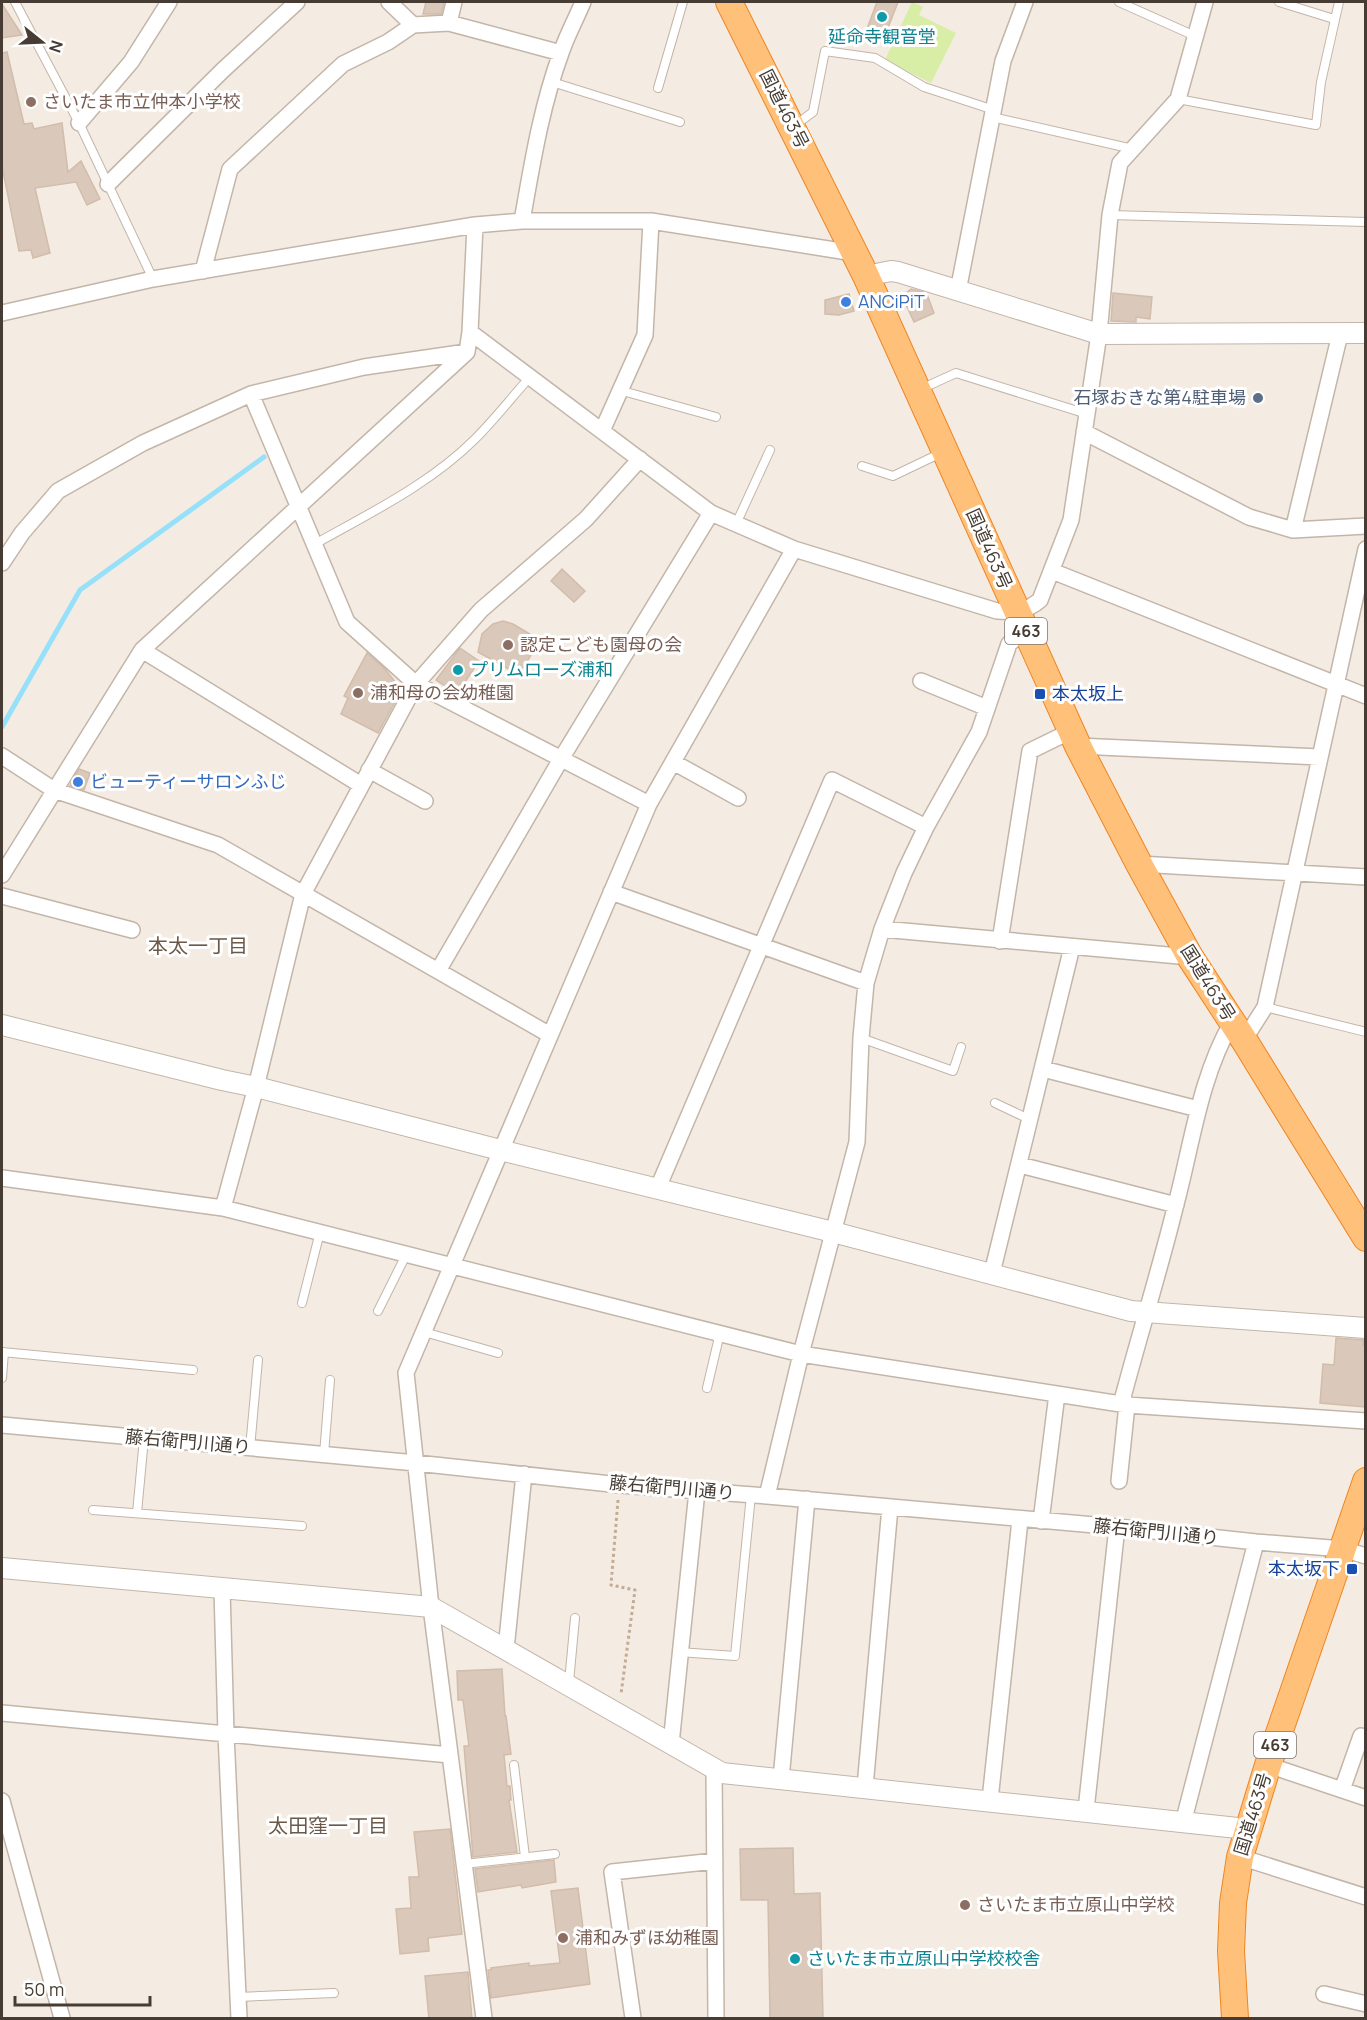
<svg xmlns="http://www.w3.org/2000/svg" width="1367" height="2020" viewBox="0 0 1367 2020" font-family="Manrope,'Noto Sans JP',sans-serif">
<rect width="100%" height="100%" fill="#f4ece3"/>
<!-- green -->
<path fill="#d8eda6" d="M912,2L923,7L919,15L956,33L931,83L885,60Z"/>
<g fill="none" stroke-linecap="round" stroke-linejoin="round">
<!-- stream -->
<path stroke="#97e0f9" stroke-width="5" d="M2,727L80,590L264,457"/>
</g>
<!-- building -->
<path fill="#dac8ba" stroke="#d2bcaa" stroke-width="1.5" d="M426,2H444L441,14H423Z
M877,2H898L886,33L868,26Z
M2,4L22,35L2,38Z
M7,52L24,124L32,123L34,129L62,123L68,172L81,161L100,199L87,205L76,182L35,188L50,253L33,258L31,250L19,251L2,166V53Z
M911,289L923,292L926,298L928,297L934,313L914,322L902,296Z
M1113,293L1152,297L1150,319L1136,317V322L1111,321Z
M849,294L854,311L839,315L825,314V300Z
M562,569L585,591L574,602L551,581Z
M503,621L513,624L540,640L519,675L478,652L482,634L493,624Z
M460,648L479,661L457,694L436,680Z
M367,653L385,669L400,688L396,700L378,733L341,714L348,698L344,696Z
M79,769L90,773L84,790L70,785Z
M1336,1338L1364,1340L1363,1345H1365V1407L1320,1403L1323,1364L1334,1365Z
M502,1669L505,1716H506L511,1754L504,1755L507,1786H510L511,1800H509L517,1852L473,1857L464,1746H469L463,1700H458L457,1671Z
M450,1829L462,1934L428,1938L429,1951L400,1954L396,1909L411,1908L409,1877H419L414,1832Z
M793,1848L794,1894L820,1893L823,2019H770L768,1900H741L740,1849Z
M554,1860L556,1882L522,1888L521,1885L478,1892L475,1869Z
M578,1888L590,1984L491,1998L488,1970H491V1968L529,1963V1966L560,1963L551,1891Z
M468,1972L472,2019H429L425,1976Z"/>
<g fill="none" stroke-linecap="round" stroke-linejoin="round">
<defs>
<path id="service" d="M15,2L79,123L153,279
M1119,2L1195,36
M1279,2L1334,19
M552,82L680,122
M658,88L683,2
M1178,99L1316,125L1321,82L1339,2
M992,117L1133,149
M794,126L813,112L825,51L875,58L924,87L994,110
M1110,215L1366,222
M921,389L956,373L1087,414
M619,390L716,417
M862,466L893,476L941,453
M736,524L770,450
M315,544C370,513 430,484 475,439C495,419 512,397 530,377
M1265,1007L1366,1032
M861,1038L953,1071L961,1047
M995,1103L1031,1120
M302,1303L320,1232
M378,1311L407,1253
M424,1332L498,1353
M2,1352L193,1370
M2,1378L4,1352
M707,1388L720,1333
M250,1448L258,1360
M324,1454L330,1380
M93,1510L302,1526
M137,1513L144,1438
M679,1652L735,1656L751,1495
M569,1682L575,1618
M514,1765L525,1857
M464,1864L555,1854
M238,1997L334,1993"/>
<path id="minor" d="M389,2L413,25
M449,23L454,2
M79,123L131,62L169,2
M108,184L223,70L297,2
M522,221C532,165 541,107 561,53C567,35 576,19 583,2
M203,271L230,169L343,64L388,42L413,25L449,23L561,53
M958,291L1003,61L1025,2
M2,313L153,279L475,225L522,221H651L854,253
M470,332L711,513L794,549L997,611C1014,612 1026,612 1040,600L1071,520L1099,334L1110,215L1120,163L1178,99L1205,2
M251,394L347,622L416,684L649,804
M602,431L645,335L651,221
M1084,432L1249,517L1293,530L1366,526
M1293,530L1340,334
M2,563L22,533L58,491L143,443L251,394L364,367L467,352
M1052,571L1366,696
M142,650L361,785
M921,681L987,708
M1078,746L1320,757
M2,756L54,790L218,845L550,1035
M673,762L738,798
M369,770L425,801
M1139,864L1366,877
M2,875L142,650L467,352L470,332L475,225
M611,892L866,983
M2,896L132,930
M882,929L1190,957
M1000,941L1030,751L1071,731
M438,971L561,759L711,513
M1244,1040L1265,1007L1366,549
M1043,1069L1198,1109
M1020,1165L1176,1205
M2,1178L223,1208L801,1354L1127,1405L1366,1421
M657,1190L832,780L926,827
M223,1208L256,1087L303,894L416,684L481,610L586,519L640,459
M992,1273L1072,947
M2,1425L416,1463L620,1485L767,1496L1117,1527L1256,1542L1343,1549L1366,1556
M1119,1481L1127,1405L1123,1397C1140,1333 1160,1269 1176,1204C1192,1144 1200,1077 1232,1022
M767,1496L801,1354L857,1142L861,1038L866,983L882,929L904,873L926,827L979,732L1009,644L1025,630
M1041,1521L1057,1394
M222,1589L226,1734L239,2018
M506,1649L524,1474
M2,1713L450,1755
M671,1744L697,1491
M1268,1765L1366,1798
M714,1768L716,2018
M781,1779L807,1499
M865,1787L890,1507
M1342,1790L1361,1736L1366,1737
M990,1800L1020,1520
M2,1801L62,2018
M1086,1810L1117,1527
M1183,1823L1256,1542
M1240,1857L1366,1897
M1324,1994L1366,2004
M484,2018L431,1607L406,1373L649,804L794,549
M633,2018L612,1872L715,1861"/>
<path id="tertiary" d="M866,276L891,271L898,272L1099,334L1366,333
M2,1025L222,1080L256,1087L500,1150L833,1232L1131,1311L1366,1328
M2,1568L431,1607L722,1773L1247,1829"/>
<path id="trunk" d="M729,2L866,276L1078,746L1139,864L1190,957L1244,1040L1366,1238
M1235,2018L1231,1951L1233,1903L1240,1857L1268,1765L1366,1481"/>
</defs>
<!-- service casing -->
<use href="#service" stroke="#c3b5a8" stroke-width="10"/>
<!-- minor casing -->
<use href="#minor" stroke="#c3b5a8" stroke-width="18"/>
<!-- tertiary casing -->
<use href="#tertiary" stroke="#c3b5a8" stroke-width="22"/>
<!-- trunk casing -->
<use href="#trunk" stroke="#f08421" stroke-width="28"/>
<!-- path -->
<path stroke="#c4ac94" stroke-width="3" stroke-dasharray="3 3" stroke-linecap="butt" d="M618,1500L611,1585L635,1590L621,1694"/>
<!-- service -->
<use href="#service" stroke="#fff" stroke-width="8"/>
<!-- minor -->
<use href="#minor" stroke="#fff" stroke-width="15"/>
<!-- tertiary -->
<use href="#tertiary" stroke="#fff" stroke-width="20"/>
<!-- trunk -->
<use href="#trunk" stroke="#ffc17a" stroke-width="26"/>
</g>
<!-- markers -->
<g fill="#0f9aa8" stroke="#fff" stroke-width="2">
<circle cx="882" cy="17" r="6"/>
<circle cx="458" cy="670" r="6"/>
<circle cx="795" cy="1959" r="6"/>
</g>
<g fill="#8d6e63" stroke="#fff" stroke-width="2">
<circle cx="31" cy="102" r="6"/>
<circle cx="508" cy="645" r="6"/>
<circle cx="358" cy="693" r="6"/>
<circle cx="965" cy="1905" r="6"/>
<circle cx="563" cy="1938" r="6"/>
</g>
<g fill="#3f7fe0" stroke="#fff" stroke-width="2">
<circle cx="846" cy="302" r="6"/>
<circle cx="78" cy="782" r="6"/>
</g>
<circle fill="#5c6f8a" stroke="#fff" stroke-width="2" cx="1258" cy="398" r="6"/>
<g fill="#1a4fb4" stroke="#fff" stroke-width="2">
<rect x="1034" y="688" width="12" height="12" rx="3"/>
<rect x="1346" y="1563" width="12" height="12" rx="3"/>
</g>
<g text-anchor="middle" stroke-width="6" stroke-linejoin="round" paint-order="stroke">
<!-- shield labels -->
<g fill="#fff" stroke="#7e7670" stroke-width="1.5">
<rect x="1005" y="618" width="42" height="26" rx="4.5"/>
<rect x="1254" y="1732" width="42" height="26" rx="4.5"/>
</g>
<g font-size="16" font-weight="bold" fill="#463c33">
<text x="1026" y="637">463</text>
<text x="1275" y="1751">463</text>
</g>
<!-- culture labels -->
<g font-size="18" fill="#0d838f" stroke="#fff" text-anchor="start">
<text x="882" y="43" text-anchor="middle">延命寺観音堂</text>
<text x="470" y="676">プリムローズ浦和</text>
<text x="807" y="1965">さいたま市立原山中学校校舎</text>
</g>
<!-- education labels -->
<g font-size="18" fill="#785e54" stroke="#fff" text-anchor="start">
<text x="43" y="108">さいたま市立仲本小学校</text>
<text x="520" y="651">認定こども園母の会</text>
<text x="370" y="699">浦和母の会幼稚園</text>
<text x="977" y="1911">さいたま市立原山中学校</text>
<text x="575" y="1944">浦和みずほ幼稚園</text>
</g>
<!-- street labels -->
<g font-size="18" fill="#463c33" stroke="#fff">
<text transform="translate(784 109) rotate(63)" y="6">国道463号</text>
<text transform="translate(989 549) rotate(66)" y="6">国道463号</text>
<text transform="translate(1208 983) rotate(58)" y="6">国道463号</text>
<text transform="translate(188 1442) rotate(5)" y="6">藤右衛門川通り</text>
<text transform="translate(672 1488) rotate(5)" y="6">藤右衛門川通り</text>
<text transform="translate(1156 1532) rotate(6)" y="6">藤右衛門川通り</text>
<text transform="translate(1253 1814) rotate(-73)" y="6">国道463号</text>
</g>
<!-- shop labels -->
<g font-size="18" fill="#366cbe" stroke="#fff" text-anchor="start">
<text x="858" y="308">ANCiPiT</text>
<text x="90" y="788">ビューティーサロンふじ</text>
</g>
<!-- service labels -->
<g font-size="18" fill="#4e5e75" stroke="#fff" text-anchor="end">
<text x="1246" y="404">石塚おきな第4駐車場</text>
</g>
<!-- transit labels -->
<g font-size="18" fill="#164399" stroke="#fff" text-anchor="start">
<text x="1052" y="700">本太坂上</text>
<text x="1340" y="1575" text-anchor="end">本太坂下</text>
</g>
<!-- neighbourhood labels -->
<g font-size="20" fill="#6a5848" stroke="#fff">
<text x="198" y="953">本太一丁目</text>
<text x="328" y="1833">太田窪一丁目</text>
</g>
</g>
<!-- border -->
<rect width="1367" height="2020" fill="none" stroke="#463c33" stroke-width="6"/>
<!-- north arrow -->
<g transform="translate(42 42) rotate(108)" stroke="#ffffff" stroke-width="4.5" paint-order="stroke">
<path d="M0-4.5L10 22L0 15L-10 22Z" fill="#463c33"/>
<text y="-9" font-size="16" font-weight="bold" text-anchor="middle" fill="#463c33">N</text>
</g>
<!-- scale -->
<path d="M15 1996v9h135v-9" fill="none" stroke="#463c33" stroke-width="3"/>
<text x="24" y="1996" font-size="18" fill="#463c33" stroke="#ffffff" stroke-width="4.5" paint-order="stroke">50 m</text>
</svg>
